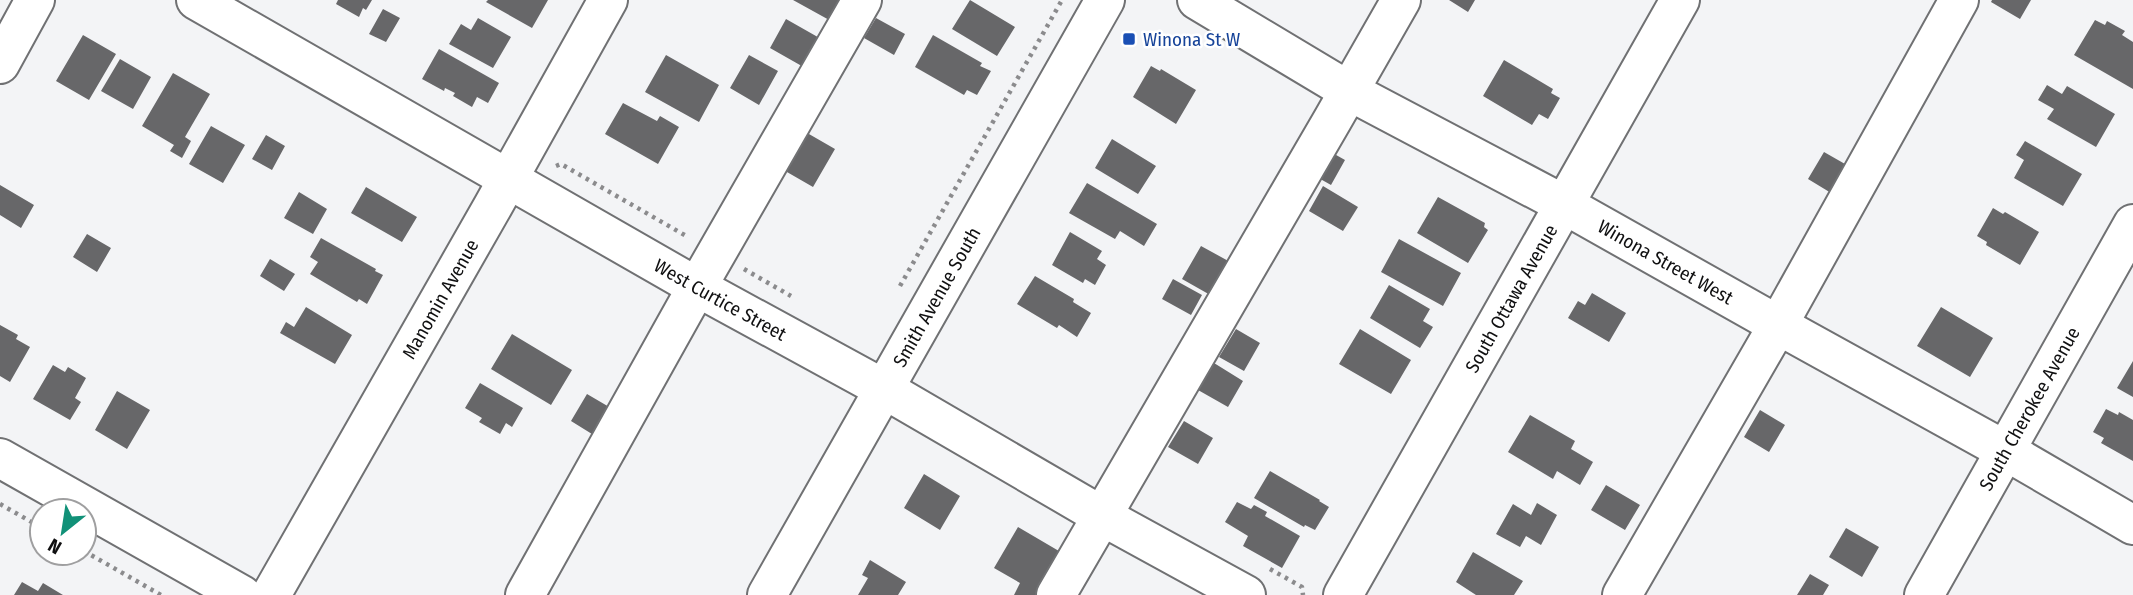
<svg xmlns="http://www.w3.org/2000/svg" width="2133" height="595" viewBox="0 0 2133 595" font-family="'Fira Sans Condensed',sans-serif">
<rect width="100%" height="100%" fill="#f3f4f6"/>
<!-- building -->
<path fill="#676769" d="M338,0H372L366,10L363,8L359,17L336,4Z
M488,0H548L532,28L486,2Z
M793,0H843L831,21Z
M970,0L1015,27L997,56L952,29Z
M1449,0H1475L1468,12Z
M1992,0H2031L2020,19L1991,2Z
M383,9L400,18L386,42L369,34Z
M478,18L511,37L493,68L449,44L461,24L471,30Z
M876,18L905,34L894,55L864,38Z
M786,19L823,40L807,69L770,48Z
M2095,20L2105,25L2107,21L2125,31L2122,35L2133,42V89L2074,55Z
M83,35L116,54L89,100L56,81Z
M933,35L982,63L980,66L991,71L977,95L967,90L964,95L915,67Z
M439,49L499,83L488,103L477,97L472,107L453,96L455,93L445,88L444,91L422,79Z
M666,55L719,85L699,122L645,92Z
M749,55L778,71L759,105L730,88Z
M120,59L151,77L133,109L101,91Z
M1504,60L1553,89L1551,93L1560,98L1548,119L1539,114L1532,125L1483,96Z
M1151,66L1160,71L1161,69L1196,90L1176,124L1133,97Z
M173,73L210,94L185,137L191,141L182,158L170,151L174,145L142,126Z
M2047,85L2062,94L2067,86L2115,114L2096,147L2047,119L2054,109L2038,100Z
M623,103L657,121L660,116L679,127L658,164L605,134Z
M211,126L245,145L223,183L189,164Z
M802,130L835,149L813,187L780,168Z
M266,135L285,146L272,170L252,159Z
M1112,139L1156,166L1138,194L1095,168Z
M2025,141L2082,174L2063,206L2014,178L2024,160L2016,155Z
M1329,151L1345,160L1331,185L1315,176Z
M1824,152L1852,168L1836,196L1808,179Z
M1087,183L1157,224L1144,246L1120,231L1115,239L1069,213Z
M0,185L34,205L21,228L0,215Z
M1323,186L1358,207L1343,231L1309,211Z
M366,187L417,217L402,242L351,213Z
M299,192L327,209L313,234L284,218Z
M1438,197L1485,223L1484,227L1488,230L1468,263L1417,233Z
M1993,208L2003,214L2005,212L2039,232L2020,265L1986,245L1987,242L1977,236Z
M1070,232L1102,251L1097,259L1106,265L1095,285L1085,279L1083,283L1052,265Z
M87,234L111,248L97,272L73,257Z
M321,238L376,269L375,271L383,275L367,304L359,299L357,302L310,274L318,262L310,257Z
M1399,239L1461,273L1443,306L1381,272Z
M1201,246L1232,263L1212,296L1182,279Z
M270,259L295,274L284,291L260,276Z
M1035,276L1074,299L1073,302L1091,313L1077,337L1059,325L1057,328L1017,304Z
M1173,279L1202,295L1191,315L1162,299Z
M1389,285L1430,309L1423,321L1433,327L1420,348L1370,318Z
M1592,293L1626,313L1609,342L1568,318L1578,301L1585,305Z
M306,307L352,335L335,364L280,333L286,322L294,327Z
M1941,307L1993,338L1970,377L1917,346Z
M0,325L18,335L16,339L30,347L10,382L0,376Z
M1236,329L1260,343L1244,371L1219,357Z
M1360,329L1411,360L1391,394L1339,364Z
M512,334L572,370L551,405L491,369Z
M2133,361V397L2117,388Z
M1214,363L1243,381L1228,407L1198,390Z
M53,365L65,372L68,367L86,378L75,398L81,402L70,420L33,399Z
M480,383L523,408L512,427L506,423L500,434L479,422L482,418L465,408Z
M117,391L150,410L127,449L95,430Z
M587,394L616,411L600,439L571,421Z
M2106,409L2118,415L2119,412L2133,420V461L2101,443L2104,438L2093,432Z
M1760,410L1785,425L1769,452L1744,437Z
M1530,415L1575,441L1571,449L1593,462L1580,485L1557,471L1553,479L1508,452Z
M1184,421L1213,438L1198,464L1168,447Z
M1270,471L1320,500L1319,501L1329,507L1315,530L1305,525L1304,527L1254,498Z
M924,474L960,496L940,530L904,508Z
M1606,485L1640,505L1625,530L1591,510Z
M1237,502L1251,509L1254,505L1267,512L1265,516L1300,536L1282,568L1243,546L1248,536L1225,522Z
M1537,503L1557,515L1541,545L1526,536L1520,547L1496,534L1513,504L1531,515Z
M1018,527L1064,554L1040,595H1014L1020,583L994,568Z
M1846,528L1879,547L1862,577L1829,557Z
M1473,552L1523,581L1514,595H1476L1456,582Z
M870,560L906,582L898,595H858L868,578L862,575Z
M1810,574L1829,585L1823,595H1797Z
M22,582L38,591L43,583L63,595H14Z"/>
<g fill="none" stroke-linecap="round" stroke-linejoin="round">
<defs>
<g id="minor">
<path id="s1" d="M196,0L697,287L884,389L1102,516L1246,595"/>
<path id="s2" d="M1197,0L1349,91L1565,205L1778,325L2006,451L2133,525"/>
<path d="M0,64L35,0"/>
<path d="M0,458L242,595"/>
<path id="s3" d="M271,595L493,206L608,0"/>
<path d="M525,595L697,287L862,0"/>
<path d="M1056,595L1333,119L1401,0"/>
<path id="s4" d="M1343,595L1680,0"/>
<path d="M1622,595L1778,325L1959,0"/>
<path id="s5" d="M1924,595L2133,224"/>
</g>
<g id="major">
<path id="s6" d="M767,595L1105,0"/>
</g>
</defs>
<!-- minor casing -->
<use href="#minor" stroke="#707173" stroke-width="42"/>
<!-- major casing -->
<use href="#major" stroke="#707173" stroke-width="42"/>
<!-- path -->
<path stroke="#8b8b8d" stroke-width="4.5" stroke-dasharray="3.5 5" stroke-linecap="butt" d="M556,166L561,164L688,237
M744,269L791,296
M900,286L1062,0
M0,504L42,528
M84,551L161,595
M1270,569L1302,587L1303,595"/>
<!-- minor -->
<use href="#minor" stroke="#fff" stroke-width="38"/>
<!-- major -->
<use href="#major" stroke="#fff" stroke-width="38"/>
</g>
<!-- markers -->
<rect fill="#1a4fb4" stroke="#fff" stroke-width="2.5" x="1122" y="32" width="14" height="14" rx="3.5"/>
<g text-anchor="middle" stroke-width="5" stroke-linejoin="round" paint-order="stroke">
<!-- transit labels -->
<g font-size="19" fill="#164399" stroke="#fff" text-anchor="start">
<text x="1143" y="46">Winona St W</text>
</g>
<!-- street labels -->
<g font-size="19" fill="#101011" stroke="#fff">
<text dy="7" stroke="none"><textPath href="#s2" startOffset="537">Winona Street West</textPath></text>
<text dy="7" stroke="none"><textPath href="#s6" startOffset="343">Smith Avenue South</textPath></text>
<text dy="7" stroke="none"><textPath href="#s3" startOffset="341">Manomin Avenue</textPath></text>
<text dy="7" stroke="none"><textPath href="#s4" startOffset="341">South Ottawa Avenue</textPath></text>
<text dy="7" stroke="none"><textPath href="#s1" startOffset="604">West Curtice Street</textPath></text>
<text dy="7" stroke="none"><textPath href="#s5" startOffset="214">South Cherokee Avenue</textPath></text>
</g>
</g>
<!-- north arrow -->
<g transform="translate(63 532) rotate(210)"><circle r="33" fill="#ffffff" stroke="#9f9fa0" stroke-width="2"/>
<path d="M0-5L12 26L0 18L-12 26Z" fill="#119178"/>
<text y="-10" font-size="19" font-weight="bold" text-anchor="middle" fill="#101011">N</text>
</g>
</svg>
